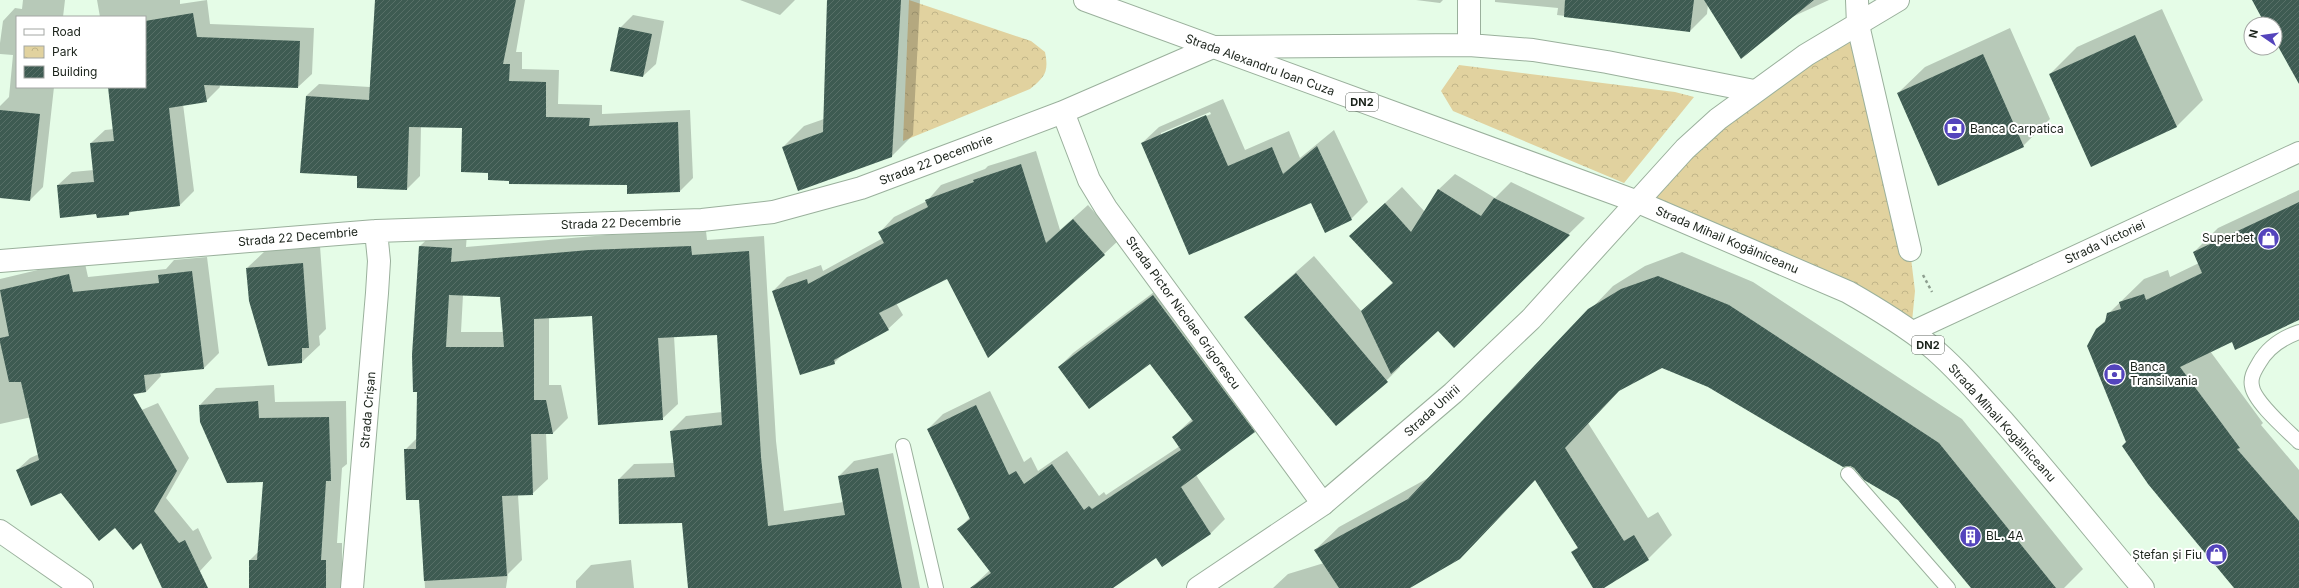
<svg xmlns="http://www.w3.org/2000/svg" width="2299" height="588" viewBox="0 0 2299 588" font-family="Inter,sans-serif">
<defs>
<pattern id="park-crowns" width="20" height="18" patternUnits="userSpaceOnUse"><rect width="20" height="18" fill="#e1d29f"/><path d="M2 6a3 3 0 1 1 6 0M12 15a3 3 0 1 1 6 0" fill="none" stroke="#c0b488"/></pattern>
<pattern id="building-hatch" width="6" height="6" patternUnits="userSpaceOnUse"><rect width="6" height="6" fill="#3e5b52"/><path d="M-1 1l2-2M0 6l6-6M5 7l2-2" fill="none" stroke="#576f67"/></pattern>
</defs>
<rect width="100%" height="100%" fill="#e5fce7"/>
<!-- park -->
<path fill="url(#park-crowns)" d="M909,0L1031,41L1045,52C1049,72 1045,77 1030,89L903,141Z
M1858,25L1910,250L1915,291L1911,332L1638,202L1718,119Z
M1459,65L1675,92L1694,97L1624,183L1453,111L1441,91Z"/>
<!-- shadow -->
<path fill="#0003" fill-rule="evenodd" d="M23,0H65L63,17H17V87H54L43,187L30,200L0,197V106L9,97L13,55L0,54V43L3,21L15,8L22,9Z
M97,0H180V4L207,0L210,24L314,28L312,74L298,87L219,84L220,87L206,101L183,104L194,191L180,205L132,211L129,214L58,185L72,172L94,170L91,143L105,130L114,129L109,87H145V17H100Z
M376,0H525L516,52H522V69L559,70L558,104L602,105V114L690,110L693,178L680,191L628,193V184L489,172L463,128L421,126L420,176L407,189L358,175L306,96L319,84L370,87Z
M740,0H795L780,15Z
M828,0H920L913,135L892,156L783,147L804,126L824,119Z
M1416,0H1443L1440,3Z
M1495,0H1829L1790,18L1708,4L1707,14L1690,31L1557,15L1558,8L1495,2Z
M2162,9L2203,100L2176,127L2050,74L2077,47Z
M633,15L664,21L656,64L643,76L620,28Z
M2010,28L2050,119L2023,146L1898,93L1925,67Z
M1223,99L1245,150L1289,131L1300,158L1334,130L1368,202L1351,219L1311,202L1142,143L1159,127ZM1210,112L1211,114L1161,136V133Z
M1036,151L1060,230L1088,205L1119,240L1104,254L948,278L896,303L903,315L888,329L842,355L834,363L773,291L787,277L821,265L823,271L883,238L880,232L894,217L927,201L941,185L985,169L988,166Z
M1455,174L1495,198L1511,182L1585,218L1454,347L1438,330L1400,364V367L1382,385L1245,317L1314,256L1362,312L1393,282L1367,220L1402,187L1425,212L1438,190Z
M2299,190V319L2232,341L2210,351L2263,423L2261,425L2299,470V588H2235L2127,442L2096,329L2107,319L2108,314L2144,279L2168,270L2170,277L2199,263L2194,252L2218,228Z
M436,231L467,233L466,247L606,235L706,231L707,240L764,236L776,441L784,511L844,502L839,476L854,461L893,453L920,588H689L683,522L619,479L634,464L674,463L671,431L686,416L722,412L718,334L674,336L678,404L662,419L593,315L549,317V385H561L568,418L553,433H546L548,479L532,494L518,495L522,560L508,574L506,588H425L420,499L405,450L417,438L420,246ZM463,295L501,297L504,332H461Z
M320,246L326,329L319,336L320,345L302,362L269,364L247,268L265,251Z
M1682,252L1753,282L1962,419L2083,569L2064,588H1972L1899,499L1851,465L1708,386L1662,367L1621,389L1588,423L1648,518L1658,512L1672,535L1648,559L1602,588H1594L1572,552L1578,547L1536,479L1460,558L1408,588H1273L1288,574L1324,563L1315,550L1339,527L1430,477L1613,286L1645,266Z
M207,257L219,353L204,368L160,373L161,376L146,392L0,424V279L84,259L88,277L166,269L174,260Z
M1162,286L1269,417L1254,432L1196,475L1225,519L1211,533L1162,565L1156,557L1111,588H971L990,570L959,529L970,517L928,429L943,414L990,391L1024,462L1031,457L1038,471L1067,451L1099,496L1104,492L1106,495L1180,446L1173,437L1192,419L1151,363L1059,367L1073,353Z
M274,385L275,402L346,401L347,464L342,468L337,543H342V588H250V560L258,552L264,481L200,405L216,388Z
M158,403L189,458L166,498L193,531L198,528L212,558L200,571L165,588L141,541L61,492L17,470L30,458Z
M631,560L634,588H576V581L591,565Z"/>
<!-- building -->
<path fill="url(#building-hatch)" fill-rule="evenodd" d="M375,0H516L503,64H510L509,81L546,82V117L590,118L589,126L678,122L680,192L627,194V185L509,184V181L488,180V173L461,172L462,128L409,127L407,190L357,188V176L300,173L306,96L369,100Z
M827,0H901L892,157L798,191L782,147L823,132Z
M1565,0H1694L1690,32L1564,17Z
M1704,0H1814L1741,59Z
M2252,0H2299V84L2275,41V24H2265Z
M193,13L197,37L300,41L298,88L204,85L207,102L169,108L180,206L129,212V215L97,218L96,214L60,218L57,185L94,182L90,143L114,141L108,87H145V21Z
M619,27L652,34L643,77L610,71Z
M2135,35L2177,127L2091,167L2049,74Z
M1983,54L2024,147L1938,186L1897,93Z
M0,110L40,114L30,201L0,198Z
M1206,115L1228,166L1272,147L1283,174L1317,146L1352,220L1325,233L1311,203L1189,255L1141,143Z
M1021,164L1046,243L1073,219L1105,255L988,358L947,279L879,313L889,330L834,360L835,364L800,375L772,291L807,279L808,284L884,243L878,232L928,207L925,200L974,182L973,180Z
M1438,189L1481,216L1494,198L1570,235L1454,348L1438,331L1391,374L1361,311L1393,283L1349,236L1385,203L1411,232Z
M2299,202V320L2235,350L2232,342L2180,367L2240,448L2237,449L2299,521V588H2234L2148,484L2122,446L2126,442L2087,346L2096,329L2105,322L2107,313L2121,309L2119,302L2144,294L2146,300L2202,273L2193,252Z
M419,246L452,248L451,262L589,250L691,246L692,255L749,251L761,457L768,526L845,515L838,476L878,468L902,588H688L682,523L619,524L618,479L675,477L670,431L722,425L717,335L658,338L663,420L598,425L592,316L534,319V400H546L553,434H531L533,495L502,496L507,576L424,581L419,500H406L404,449H416L417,392H413L412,355ZM449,295L500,297L504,347H446Z
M303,263L309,348H302V363L268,366L249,301L246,268Z
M192,271L204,369L144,375L146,392L133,394L177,471L154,511L179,543L185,540L208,588H162L141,543L133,550L115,528L99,541L61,493L31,506L16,470L39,460L21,382H9L0,342V338L9,336L0,290L69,274L73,292L159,283L158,275Z
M1296,273L1388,382L1336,426L1244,317Z
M1658,276L1729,305L1939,443L2056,588H1971L1898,500L1864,480L1854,468L1850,466L1843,467L1708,387L1662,368L1619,391L1565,448L1624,541L1634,535L1649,560L1604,588H1593L1571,552L1578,548L1535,480L1460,559L1410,588H1339L1314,550L1408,499L1588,309L1621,289Z
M1153,295L1255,432L1181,487L1211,534L1162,567L1156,558L1113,588H970L991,573L957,529L970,519L927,429L976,405L1009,475L1016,471L1024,484L1052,464L1084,510L1089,506L1092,509L1181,450L1172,437L1193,421L1150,364L1089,409L1058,367Z
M258,401L259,418L329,417L331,481H326L321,560H326V588H249V560H257L263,482L227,483L200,422L199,405Z"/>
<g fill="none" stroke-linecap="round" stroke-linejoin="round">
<defs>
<path id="service" d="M2299,332C2282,338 2268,347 2259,363C2255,370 2250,377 2252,386C2254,402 2287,430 2299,442
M903,446L936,588
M1848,474L1948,588"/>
<path id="pedestrian" d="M1911,332L2299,152"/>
<path id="minor" d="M1858,25L1910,250
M1469,45V0
M1063,112L1089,180L1106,208L1323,504
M0,261L376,231L702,220L773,212L861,188L973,146L1063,112L1213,47L1469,45L1533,50L1607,62L1754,91
M0,531L82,588
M352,588L377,293L379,261L376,231"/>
<path id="tertiary" d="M1857,0L1858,25
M1198,588L1323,504L1453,393L1531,319L1685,149L1718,119L1806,55L1898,0"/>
<path id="primary" d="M1085,0L1638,202L1848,292C1876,308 1904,325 1929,345C1956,367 1979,395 2003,421C2051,476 2096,532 2143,588"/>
</defs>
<!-- service casing -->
<use href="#service" stroke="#9ab09c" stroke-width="16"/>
<!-- pedestrian casing -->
<use href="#pedestrian" stroke="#9ab09c" stroke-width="22"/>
<!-- minor casing -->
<use href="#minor" stroke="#9ab09c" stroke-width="24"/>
<!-- tertiary casing -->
<use href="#tertiary" stroke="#9ab09c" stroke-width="24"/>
<!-- primary casing -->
<use href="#primary" stroke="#9ab09c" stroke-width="24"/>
<!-- path -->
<path stroke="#8d9e8f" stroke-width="2.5" stroke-dasharray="3 3" stroke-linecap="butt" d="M1923,275L1932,292"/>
<!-- service -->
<use href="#service" stroke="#fff" stroke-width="14"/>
<!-- pedestrian -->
<use href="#pedestrian" stroke="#fff" stroke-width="20"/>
<!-- minor -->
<use href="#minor" stroke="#fff" stroke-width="22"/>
<!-- tertiary -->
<use href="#tertiary" stroke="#fff" stroke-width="22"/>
<!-- primary -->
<use href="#primary" stroke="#fff" stroke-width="22"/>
</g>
<!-- icons -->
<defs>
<symbol id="bank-disc" viewBox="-11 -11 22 22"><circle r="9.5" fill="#5444bc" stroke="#fff"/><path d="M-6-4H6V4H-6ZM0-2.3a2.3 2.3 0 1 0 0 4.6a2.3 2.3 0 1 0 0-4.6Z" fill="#fff"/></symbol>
<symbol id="shop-disc" viewBox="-11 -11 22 22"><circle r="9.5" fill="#5444bc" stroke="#fff"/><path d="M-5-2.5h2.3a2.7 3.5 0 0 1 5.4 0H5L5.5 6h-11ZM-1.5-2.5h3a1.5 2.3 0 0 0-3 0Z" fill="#fff"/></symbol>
<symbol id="building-disc" viewBox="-11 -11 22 22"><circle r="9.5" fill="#5444bc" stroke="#fff"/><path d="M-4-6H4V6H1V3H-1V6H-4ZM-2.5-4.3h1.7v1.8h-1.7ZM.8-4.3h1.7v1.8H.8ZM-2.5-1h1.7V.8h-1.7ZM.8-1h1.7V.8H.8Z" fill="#fff"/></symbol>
</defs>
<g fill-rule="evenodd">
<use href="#bank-disc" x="1942" y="116" width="25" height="25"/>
<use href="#shop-disc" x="2256" y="226" width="25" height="25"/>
<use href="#bank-disc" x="2102" y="362" width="25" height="25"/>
<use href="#building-disc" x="1958" y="524" width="25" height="25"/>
<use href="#shop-disc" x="2204" y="542" width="25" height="25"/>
</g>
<g text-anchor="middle" stroke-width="4" stroke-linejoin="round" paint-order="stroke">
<!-- shield labels -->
<g fill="#fff" stroke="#5f655f" stroke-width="1">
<rect x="1346" y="93" width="32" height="18" rx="3"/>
<rect x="1912" y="336" width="32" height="18" rx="3"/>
</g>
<g font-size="11" font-weight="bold" fill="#1b231b">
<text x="1362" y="106">DN2</text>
<text x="1928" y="349">DN2</text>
</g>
<!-- street labels -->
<g font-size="12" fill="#1b231b" stroke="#fff">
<text transform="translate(1260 65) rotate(20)" y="4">Strada Alexandru Ioan Cuza</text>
<text transform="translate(936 160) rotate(-21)" y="4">Strada 22 Decembrie</text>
<text transform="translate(621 223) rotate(-2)" y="4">Strada 22 Decembrie</text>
<text transform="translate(298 237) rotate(-5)" y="4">Strada 22 Decembrie</text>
<text transform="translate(1727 240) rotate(23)" y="4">Strada Mihail Kogălniceanu</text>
<text transform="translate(2105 242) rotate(-25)" y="4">Strada Victoriei</text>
<text transform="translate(1183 313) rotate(54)" y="4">Strada Pictor Nicolae Grigorescu</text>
<text transform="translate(368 410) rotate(-85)" y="4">Strada Crișan</text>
<text transform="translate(1432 411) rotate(-42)" y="4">Strada Unirii</text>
<text transform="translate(2002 423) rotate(48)" y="4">Strada Mihail Kogălniceanu</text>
</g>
<!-- poi labels -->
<g font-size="12" fill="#1b231b" stroke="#fff" text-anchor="start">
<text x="1970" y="133">Banca Carpatica</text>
<text x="2254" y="242" text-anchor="end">Superbet</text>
<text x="2130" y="371">Banca<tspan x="2130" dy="14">Transilvania</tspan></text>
<text x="1986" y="540">BL. 4A</text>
<text x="2202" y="559" text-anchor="end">Ștefan și Fiu</text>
</g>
</g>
<!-- legend -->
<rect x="16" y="16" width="130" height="72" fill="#ffffff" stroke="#a4a7a4"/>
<rect x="24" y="29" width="20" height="6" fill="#ffffff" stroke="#a4a7a4"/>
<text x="52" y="36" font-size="12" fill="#1b231b">Road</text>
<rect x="24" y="46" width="20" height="12" fill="url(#park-crowns)" stroke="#a4a7a4"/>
<text x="52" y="56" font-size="12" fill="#1b231b">Park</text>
<rect x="24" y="66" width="20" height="12" fill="url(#building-hatch)" stroke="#a4a7a4"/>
<text x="52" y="76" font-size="12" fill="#1b231b">Building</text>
<!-- north arrow -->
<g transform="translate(2263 36) rotate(283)"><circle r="19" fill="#ffffff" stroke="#a4a7a4"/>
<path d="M0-3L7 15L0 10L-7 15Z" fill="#5444bc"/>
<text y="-6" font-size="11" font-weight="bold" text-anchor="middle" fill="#1b231b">N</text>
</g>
</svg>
